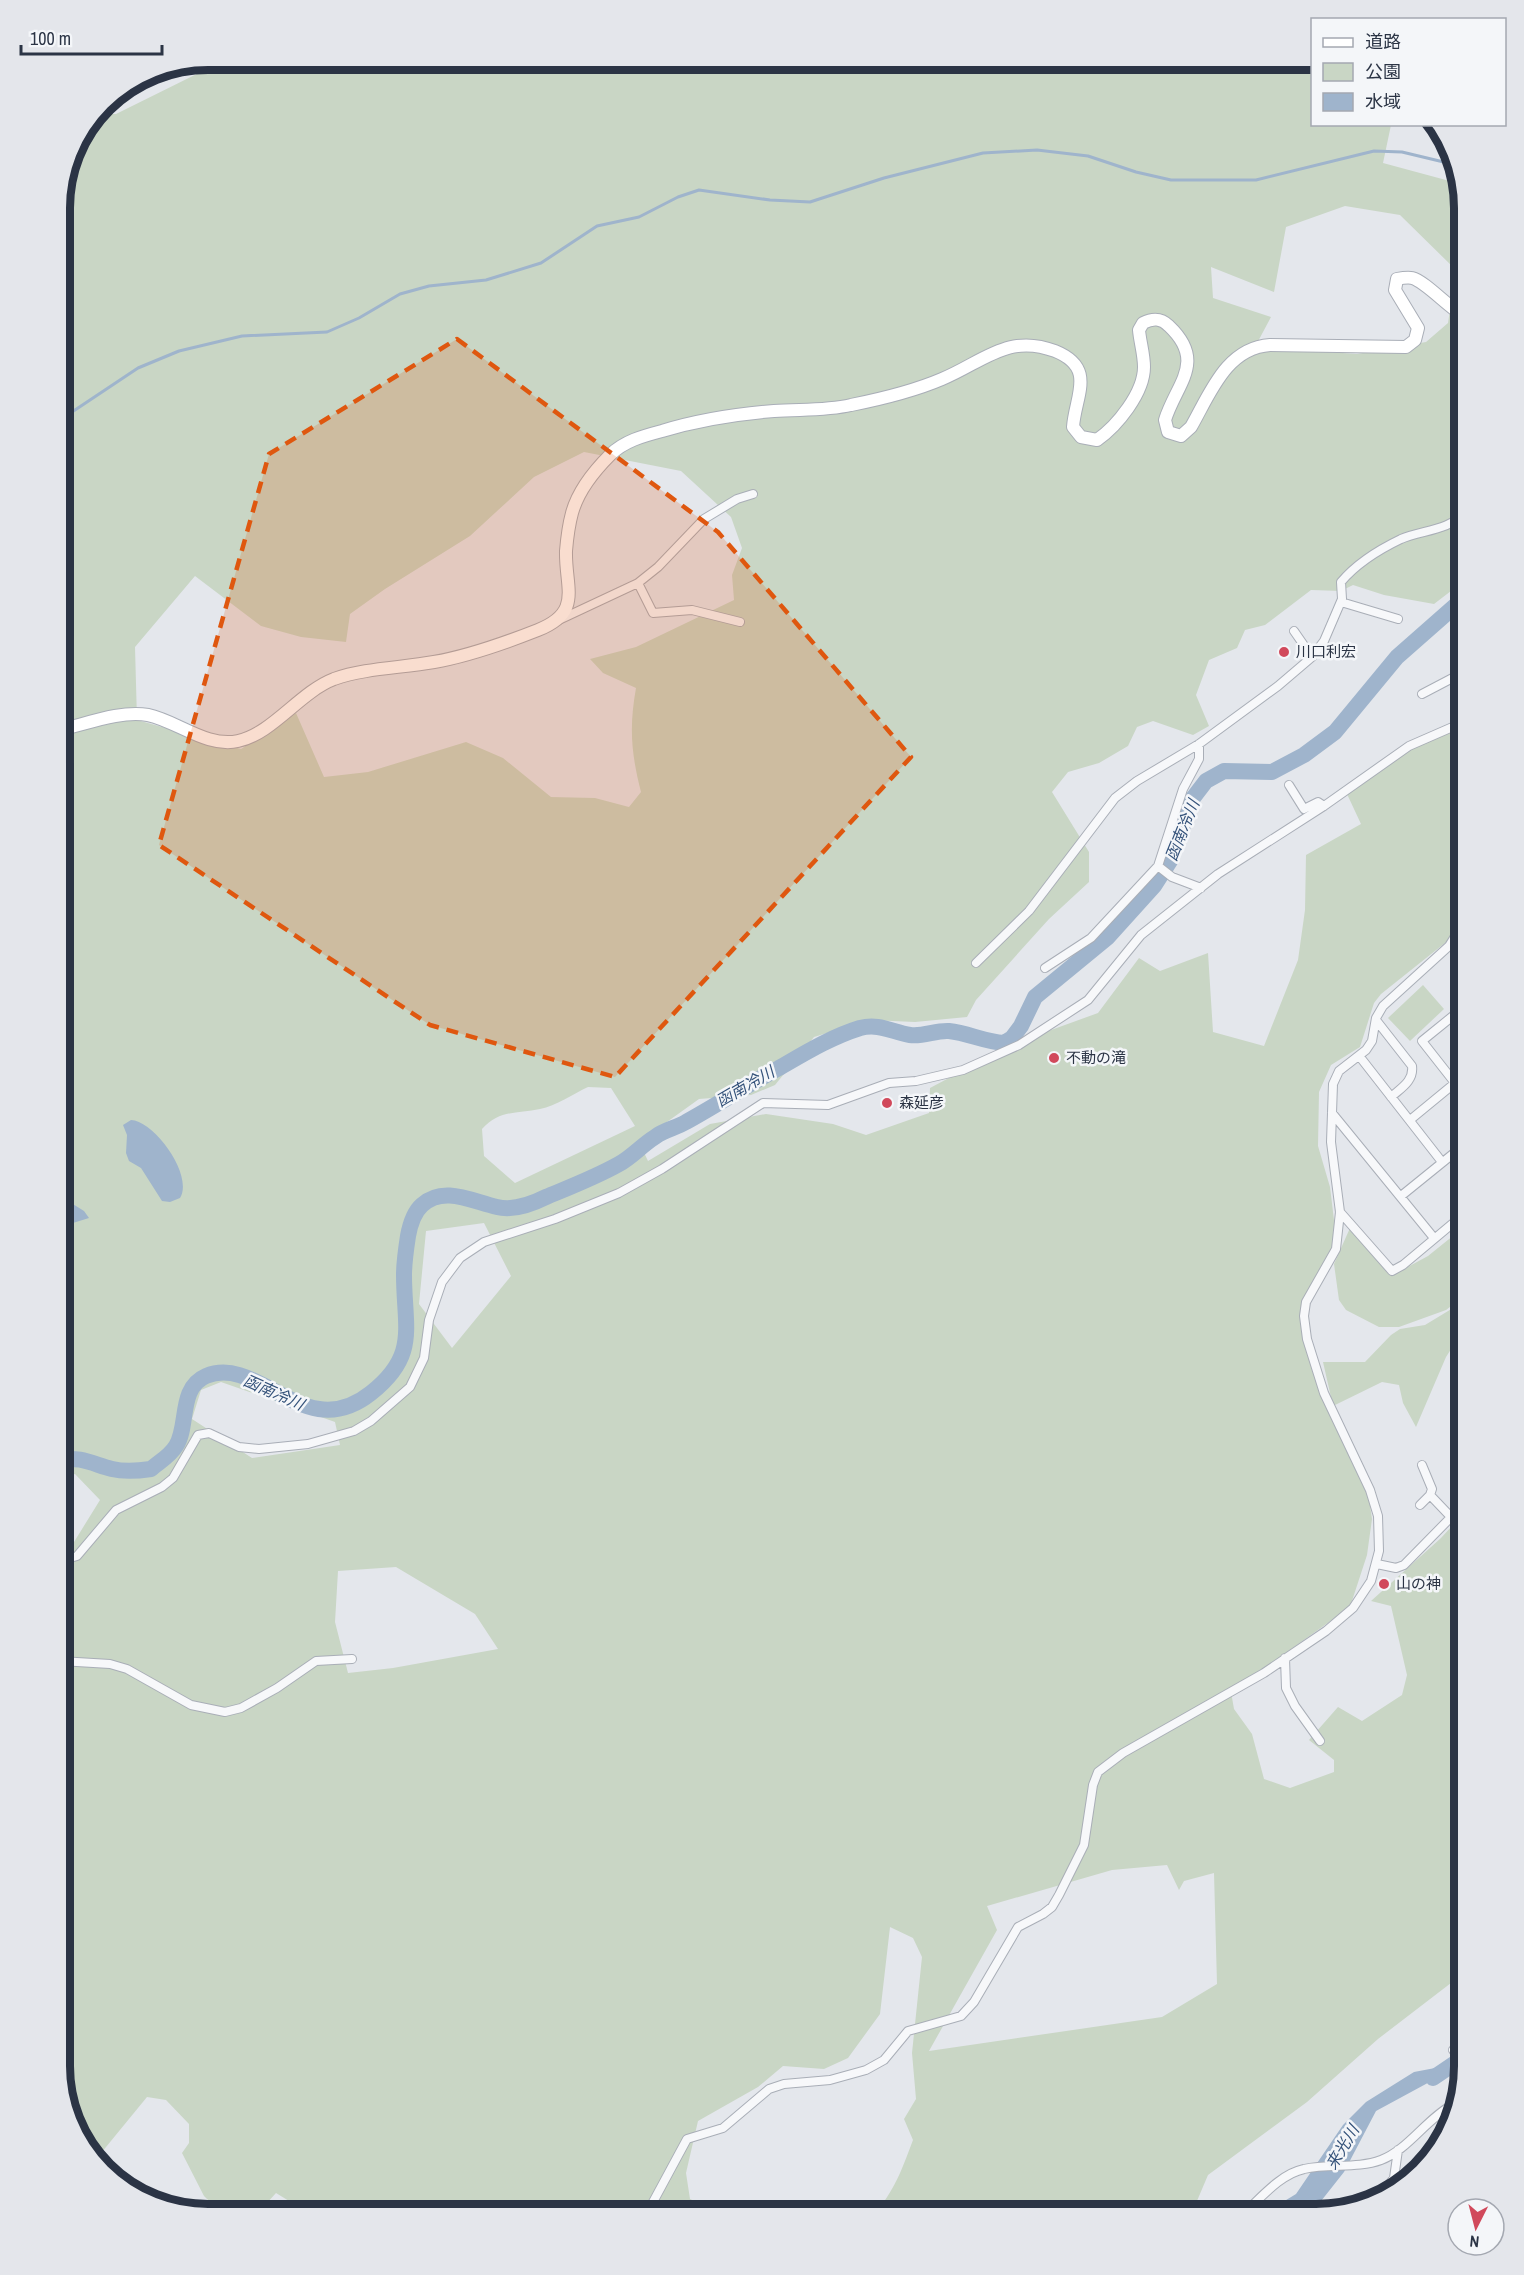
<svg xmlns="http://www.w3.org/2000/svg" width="1524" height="2275" viewBox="0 0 1524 2275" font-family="'Archivo Narrow','Noto Sans JP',sans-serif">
<rect width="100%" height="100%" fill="#e4e7ec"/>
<!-- green -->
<path fill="#c9d6c5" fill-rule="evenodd" d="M225,60H1312V124L1391,125L1383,163L1457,183L1464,209V581L1434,604L1384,595L1353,585L1341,591L1311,590L1265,625L1245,630L1237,648L1209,660L1196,695L1209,726L1193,735L1153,721L1137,727L1128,746L1099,763L1068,772L1052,792L1089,852V882L1049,919L976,1000L967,1017L915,1022L870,1020L814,1037L775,1085L751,1095L699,1099L639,1142L648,1161L710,1124L766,1114L833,1124L866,1135L929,1113L930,1088L1015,1043L1098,1013L1139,958L1160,971L1208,953L1213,1032L1264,1046L1298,960L1305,910L1306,855L1361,824L1347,794L1406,752L1464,723V922L1460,931L1381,994L1374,1003L1360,1047L1331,1065L1319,1092L1318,1146L1330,1187L1337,1245L1301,1319L1333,1411L1366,1478L1372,1519L1367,1555L1350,1607L1231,1692L1234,1709L1252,1734L1264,1779L1290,1788L1334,1772V1760L1309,1740L1338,1707L1362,1721L1402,1695L1407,1675L1391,1606L1371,1601L1441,1538L1464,1513V1973L1378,2039L1307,2102L1208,2175L1191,2215H874C895,2189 901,2172 913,2140L904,2119L916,2099L912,2053L922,1957L913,1938L890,1927L880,2014L848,2058L824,2069L783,2066L758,2087L698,2121L686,2173L690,2199L718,2212L751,2215H297L289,2201L276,2193L256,2215H223L204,2196L182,2153L189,2143V2124L166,2100L147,2097L97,2158L80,2140L60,2066V1543L74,1542L100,1500L75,1474L60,1477V199L71,152L96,114H116ZM1345,206L1400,215L1456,270L1448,323L1426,342L1357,354L1255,347L1271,317L1213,298L1211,267L1274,292L1286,227ZM584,452L681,471L731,517L742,548L732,575L734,600L636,647L590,659L603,673L636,688C629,727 631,753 641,792L629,807L595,798L551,797L503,758L466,742L368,772L324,777L296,713L241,749L137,720L135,647L195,576L261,626L301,637L346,642L350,614L385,589L470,536L534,477ZM588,1087L611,1088L635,1126L515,1183L484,1156L482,1129C500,1109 518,1114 540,1109C556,1106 573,1094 588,1087ZM484,1223L511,1276L452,1348L419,1304L426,1231ZM221,1382L335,1422L340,1445L252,1458L192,1419L201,1390ZM396,1567L475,1614L498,1649L393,1668L348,1673L335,1622L338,1571ZM1167,1865L1179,1890L1184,1881L1214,1873L1217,1984L1162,2017L929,2051L997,1930L987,1906L1112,1870Z
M1423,985L1444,1009L1410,1041L1388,1018Z
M1464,1227V1329L1446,1357L1416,1427L1403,1403L1399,1385L1382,1382L1333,1406L1323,1362H1365L1391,1335L1400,1329L1425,1325L1458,1305L1463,1297L1446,1310L1399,1327H1379L1346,1310L1339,1300L1334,1264L1350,1228L1393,1275L1428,1256Z"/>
<!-- water -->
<path fill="#9fb4cc" d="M131,1120C154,1121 194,1175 180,1198L170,1202L162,1201L141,1168L129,1161L126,1153L127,1135L123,1125Z
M60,1178L68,1201L84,1211L89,1218L60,1227Z
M1451,2065L1448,2072L1376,2111L1344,2172L1310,2215H1272L1277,2211L1273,2208L1296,2194L1343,2125L1366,2102L1414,2072Z"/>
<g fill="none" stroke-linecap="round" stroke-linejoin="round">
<!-- stream -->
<path stroke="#9fb4cc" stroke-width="3" d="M60,420L138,368L179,351L242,336L327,332L359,318L400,294L429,286L486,280L541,263L597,226L639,217L678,197L699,190L770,200L810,202L884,178L983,153L1037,150L1088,156L1136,172L1171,180H1256L1374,151L1402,152L1452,164"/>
<!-- river -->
<path stroke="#9fb4cc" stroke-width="16" d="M60,1460C80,1456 93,1464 112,1469C124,1472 138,1471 151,1469C159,1462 170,1456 176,1446C189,1426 178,1388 206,1376C259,1354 305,1446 371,1393C419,1355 404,1328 404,1275C404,1262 406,1249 408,1236C410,1225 413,1213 422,1205C444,1185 473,1202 497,1207C513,1211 532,1204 546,1197C570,1187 596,1177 619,1164C632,1157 642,1145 655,1137C664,1130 676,1128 686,1122C717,1105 747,1085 779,1068C805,1053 831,1037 860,1028C879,1023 892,1032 910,1035C923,1037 936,1030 949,1031C968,1033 985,1042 1004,1043L1012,1038L1021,1026L1035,997L1108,937L1154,886L1170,861L1193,798L1206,781L1224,771L1272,772L1304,755L1335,732L1397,657L1464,598
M1433,2078L1464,2057"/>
<defs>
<path id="street" d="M638,583L653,613L692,610L740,622
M1341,602L1398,619
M559,620L638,583L658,567L704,519L737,499L753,494
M1294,631L1312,657
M1422,694L1464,672
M1289,785L1304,809L1318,802L1324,806
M1158,866L1172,877L1201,888
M976,963L1029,911L1115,798L1137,781L1199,744L1278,686L1312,657L1324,641L1342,599L1341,582C1357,563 1378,550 1401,539C1421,530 1450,531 1464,512
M1045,968L1091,938L1158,866L1183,789L1199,759V744
M1376,1020L1412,1066C1414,1081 1401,1088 1391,1097
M1360,1057L1442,1162
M1332,1113L1434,1238
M1410,1120L1455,1083L1422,1041L1464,1007
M1401,1196L1464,1145
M1340,1212L1392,1271L1403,1265L1464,1214
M1422,1465L1432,1489L1430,1495L1451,1517
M1420,1505L1430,1495
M60,1561L77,1556L116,1510L162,1487L173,1478L198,1435L209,1433L239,1447L259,1449L308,1444L354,1431L371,1421L410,1387L424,1358L429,1320L442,1282L460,1258L484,1242L555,1219L619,1193L662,1169L763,1103L828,1105L889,1083L916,1081L963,1070L1019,1045L1088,1000L1141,935L1218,874L1324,806L1409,746L1464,722
M1377,1564L1396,1568L1404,1565L1464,1504
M1285,1658L1286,1688L1295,1706L1320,1741
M60,1661L110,1664L127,1669L191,1705L225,1712L241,1708L277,1688L316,1661L352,1659
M1464,2024L1461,2013L1464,2004
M1464,2063L1453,2050L1464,2040
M1378,2198L1394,2178L1398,2150
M646,2215L687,2139L723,2128L769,2089L784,2084L830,2080L866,2070L884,2060L908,2031L961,2016L974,2002L1018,1927L1043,1914L1052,1907L1059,1895L1084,1845L1093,1785L1098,1772L1123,1753L1264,1673L1326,1631L1353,1608L1371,1581L1379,1551L1378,1516L1370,1490L1324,1393L1307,1339L1304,1316L1306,1302L1336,1249L1340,1212L1331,1142L1333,1084L1339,1071L1366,1050L1372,1041L1376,1018L1383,1006L1449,946L1464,922
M1242,2215C1260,2199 1280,2174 1304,2169C1329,2163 1357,2169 1381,2160C1408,2150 1427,2118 1454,2104"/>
<path id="secondary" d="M1464,471V464
M60,730C86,724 121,710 148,715C177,721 207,748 238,741C272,734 300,692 334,679C365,668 401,668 434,662C469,656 505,643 538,630C583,612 565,588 566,551C567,539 569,524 572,513C578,491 594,471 610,455C624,441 643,436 662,431C698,420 736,414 774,411C800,409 825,411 851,405C881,399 914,391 942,379C983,362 1008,333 1055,351C1097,368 1075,396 1073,427L1081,437L1097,440C1117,426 1144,393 1144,367C1144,354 1140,342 1139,330L1143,323C1153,318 1161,318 1169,326C1207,362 1176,384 1165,420L1168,432L1181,436L1191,427C1210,394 1226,348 1270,345L1406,347L1415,340L1418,328L1395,290L1397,279C1402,278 1408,277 1412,278C1425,281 1449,308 1464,316"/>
</defs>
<!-- street casing -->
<use href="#street" stroke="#a9aeb7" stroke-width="10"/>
<!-- secondary casing -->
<use href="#secondary" stroke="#a9aeb7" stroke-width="14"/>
<!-- street -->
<use href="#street" stroke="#f7f8fa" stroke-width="8"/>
<!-- secondary -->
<use href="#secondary" stroke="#fff" stroke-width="12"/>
<!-- rail -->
<path stroke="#7d8696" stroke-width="3" stroke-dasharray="3 6" stroke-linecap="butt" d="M1428,130L1443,133"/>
</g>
<!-- marked area -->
<path fill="#df570f" fill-opacity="0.2" stroke="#df570f" stroke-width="4.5" stroke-dasharray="12 8" stroke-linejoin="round" d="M457,339L718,532L911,757L615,1077L430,1025L159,845L269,454Z"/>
<!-- markers -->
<g fill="#d1495b" stroke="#f4f6f9" stroke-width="2">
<circle cx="1284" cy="652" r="6"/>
<circle cx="1054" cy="1058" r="6"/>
<circle cx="887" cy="1103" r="6"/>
<circle cx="1384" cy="1584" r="6"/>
</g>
<g text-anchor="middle" stroke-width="5" stroke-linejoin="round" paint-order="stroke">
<!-- poi labels -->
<g font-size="15" fill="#2b3445" stroke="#f4f6f9" text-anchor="start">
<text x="1296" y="657">川口利宏</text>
<text x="1066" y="1063">不動の滝</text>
<text x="899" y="1108">森延彦</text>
<text x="1396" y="1589">山の神</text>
</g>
<!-- water labels -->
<g font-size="16" font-style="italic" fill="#34527a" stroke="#f4f6f9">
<text transform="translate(1182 830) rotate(-68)" y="6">函南冷川</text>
<text transform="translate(745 1086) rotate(-30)" y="6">函南冷川</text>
<text transform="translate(274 1392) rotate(24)" y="6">函南冷川</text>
<text transform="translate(1342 2147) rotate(-59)" y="6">来光川</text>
</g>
</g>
<!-- crop -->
<path d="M0 0H1524V2275H0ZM208 70H1316A138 138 0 0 1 1454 208V2066A138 138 0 0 1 1316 2204H208A138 138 0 0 1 70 2066V208A138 138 0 0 1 208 70Z" fill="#e4e6eb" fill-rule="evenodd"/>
<path fill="none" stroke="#2b3445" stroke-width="8" d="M208 70H1316A138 138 0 0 1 1454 208V2066A138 138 0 0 1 1316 2204H208A138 138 0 0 1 70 2066V208A138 138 0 0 1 208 70Z"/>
<!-- legend -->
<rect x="1311" y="18" width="195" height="108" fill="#f4f6f9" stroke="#a4a8b1" stroke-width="1.5"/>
<rect x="1323" y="38" width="30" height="9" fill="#ffffff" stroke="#a4a8b1" stroke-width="1.5"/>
<text x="1365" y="48" font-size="18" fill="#2b3445">道路</text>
<rect x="1323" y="63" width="30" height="18" fill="#c9d6c5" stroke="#a4a8b1" stroke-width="1.5"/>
<text x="1365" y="78" font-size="18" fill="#2b3445">公園</text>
<rect x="1323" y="93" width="30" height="18" fill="#9fb4cc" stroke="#a4a8b1" stroke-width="1.5"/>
<text x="1365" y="108" font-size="18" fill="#2b3445">水域</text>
<!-- north arrow -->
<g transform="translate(1476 2227) rotate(186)"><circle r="28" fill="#f4f6f9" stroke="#a4a8b1" stroke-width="1.5"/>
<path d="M0-4.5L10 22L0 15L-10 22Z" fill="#d1495b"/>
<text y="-9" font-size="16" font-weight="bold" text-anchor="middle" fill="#2b3445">N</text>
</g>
<!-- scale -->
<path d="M21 45v9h141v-9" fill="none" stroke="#2b3445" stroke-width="3"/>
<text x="30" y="45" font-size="18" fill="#2b3445" stroke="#f4f6f9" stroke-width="4.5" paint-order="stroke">100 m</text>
</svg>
